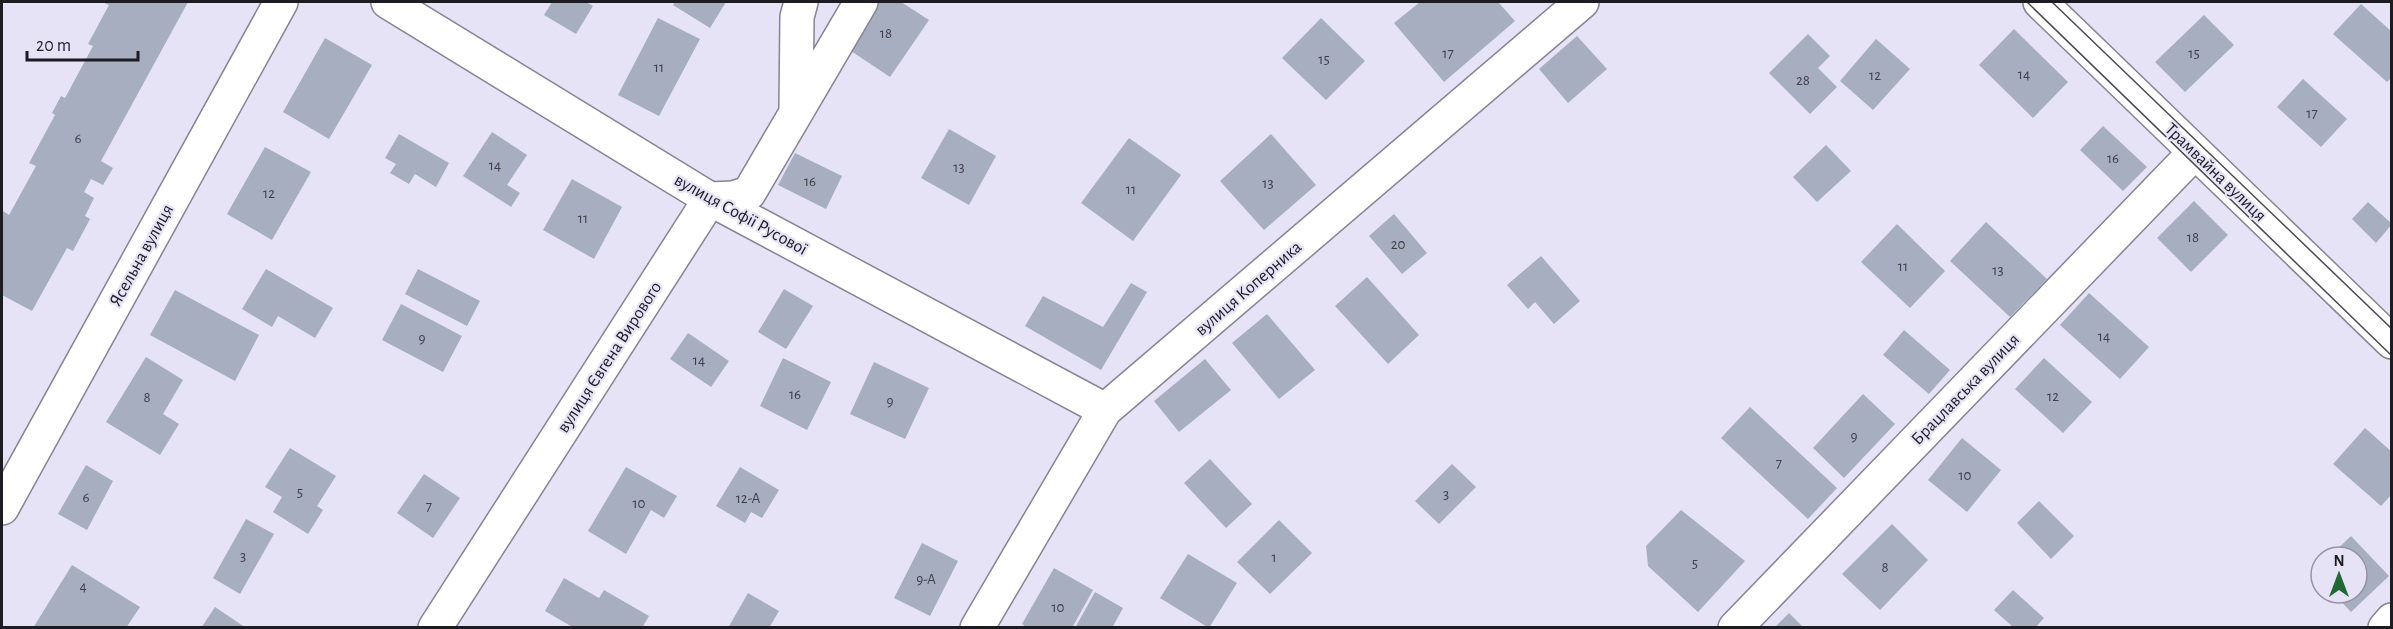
<svg xmlns="http://www.w3.org/2000/svg" width="2393" height="629" viewBox="0 0 2393 629" font-family="'Alegreya Sans',sans-serif">
<rect width="100%" height="100%" fill="#e7e3f6"/>
<!-- building -->
<path fill="#a6aebf" d="M102,2H188L101,161L113,168L103,185L91,179L84,192L94,198L85,216L90,219L73,251L67,248L32,311L2,295V214L3,211L9,215L36,166L29,163L55,115L52,113L61,96L65,98L93,46L88,44L109,5Z
M552,2H586L593,6L576,34L544,15Z
M675,2H726L710,28L673,5Z
M875,2H901L929,20L890,77L845,47Z
M1420,2H1498L1515,21L1444,82L1394,23Z
M2361,4L2392,32V77L2387,82L2333,34Z
M2204,15L2234,45L2185,92L2155,62Z
M658,18L700,39L659,116L618,95Z
M1321,18L1365,61L1326,100L1282,58Z
M2014,29L2068,82L2033,118L1979,65Z
M1808,34L1830,56L1818,68L1837,87L1810,114L1769,73Z
M1577,36L1607,69L1568,103L1539,69Z
M325,38L372,65L329,139L283,112Z
M1876,39L1910,69L1873,110L1840,81Z
M2303,79L2347,119L2321,147L2277,107Z
M2103,126L2147,167L2123,191L2080,150Z
M949,129L996,156L969,205L921,178Z
M492,132L527,155L507,185L520,193L511,207L463,176Z
M399,134L449,163L436,187L415,174L409,184L390,173L396,164L385,158Z
M1271,134L1316,185L1264,230L1220,181Z
M1129,138L1181,175L1133,241L1081,203Z
M1826,145L1851,171L1817,202L1793,177Z
M265,147L311,172L272,240L227,214Z
M795,153L842,176L826,209L778,185Z
M572,179L622,207L594,259L543,230Z
M2194,201L2228,235L2191,272L2157,238Z
M2368,202L2392,224L2376,243L2352,219Z
M1394,214L1427,253L1402,274L1369,236Z
M1986,222L2047,279L2010,317L1950,261Z
M1897,224L1945,271L1910,308L1861,262Z
M1541,256L1580,301L1554,324L1535,302L1528,309L1507,285Z
M266,269L333,308L315,338L278,316L272,327L242,309Z
M418,269L480,301L467,326L405,294Z
M1367,277L1419,335L1388,364L1335,306Z
M1131,283L1147,292L1101,370L1025,326L1043,296L1103,327Z
M784,289L813,306L786,349L758,332Z
M175,290L259,335L235,381L150,335Z
M2089,293L2149,347L2120,379L2060,325Z
M401,304L462,336L443,372L382,340Z
M1267,314L1315,370L1279,399L1232,343Z
M1904,330L1950,370L1929,394L1883,355Z
M688,333L729,361L711,387L670,359Z
M146,357L183,380L163,414L179,424L160,455L106,422Z
M783,358L831,382L807,430L760,406Z
M2044,358L2092,402L2063,433L2015,389Z
M1205,359L1231,390L1179,432L1154,401Z
M874,362L929,388L905,439L850,414Z
M1863,394L1895,424L1844,478L1813,448Z
M1750,407L1837,488L1808,519L1721,438Z
M2365,428L2392,452V494L2381,506L2333,464Z
M1962,438L2001,470L1967,512L1928,480Z
M290,448L336,476L317,506L323,510L308,534L273,512L282,497L265,487Z
M1210,459L1252,504L1226,528L1184,483Z
M1452,464L1476,487L1439,524L1415,501Z
M86,465L113,481L87,530L58,514Z
M626,467L677,496L664,518L651,510L626,554L588,531Z
M740,467L779,490L762,518L751,512L745,523L716,506Z
M424,474L460,498L433,538L397,513Z
M2039,501L2074,536L2051,559L2017,523Z
M1681,510L1745,561L1698,612L1648,566L1646,546Z
M246,519L274,534L240,594L213,578Z
M1279,520L1312,553L1270,594L1237,562Z
M1892,524L1928,560L1880,610L1842,574Z
M2351,536L2389,576L2351,612L2333,593H2357V557H2329Z
M922,543L958,561L930,616L894,598Z
M1188,554L1237,583L1209,628L1160,598Z
M72,565L140,607L126,628H33Z
M2321,565V580L2313,572Z
M1054,568L1093,590L1072,628H1027L1022,624Z
M564,578L599,598L604,590L649,616L642,628H574L545,611Z
M2013,590L2044,618L2035,628H2014L1994,610Z
M1095,592L1123,608L1112,628H1075Z
M748,593L779,611L769,628H728Z
M215,607L246,628H201Z
M1789,613L1804,628H1774Z"/>
<g fill="none" stroke-linecap="round" stroke-linejoin="round">
<defs>
<path id="minor" d="M388,2L710,199L1105,410
M2040,2L2392,342
M796,110L797,17L801,2
M2,508L281,2
M435,628L710,199L733,198L749,193L861,2
M977,628L1105,410L1582,2
M1735,628L2195,152
M2385,628L2392,620"/>
</defs>
<!-- minor casing -->
<use href="#minor" stroke="#878395" stroke-width="36"/>
<!-- minor -->
<use href="#minor" stroke="#fff" stroke-width="33"/>
<!-- tram -->
<path stroke="#4b4953" stroke-width="1.5" d="M2027,2L2392,356
M2052,2L2392,329"/>
</g>
<g text-anchor="middle" stroke-width="4.5" stroke-linejoin="round" paint-order="stroke">
<!-- number labels -->
<g font-size="15" fill="#40404a">
<text x="886" y="38">18</text>
<text x="1448" y="58">17</text>
<text x="2194" y="58">15</text>
<text x="1324" y="64">15</text>
<text x="659" y="72">11</text>
<text x="2024" y="79">14</text>
<text x="1875" y="80">12</text>
<text x="1803" y="85">28</text>
<text x="2312" y="118">17</text>
<text x="78" y="143">6</text>
<text x="2113" y="163">16</text>
<text x="495" y="170">14</text>
<text x="959" y="172">13</text>
<text x="810" y="186">16</text>
<text x="1268" y="188">13</text>
<text x="1131" y="194">11</text>
<text x="269" y="198">12</text>
<text x="583" y="223">11</text>
<text x="2193" y="242">18</text>
<text x="1398" y="249">20</text>
<text x="1903" y="271">11</text>
<text x="1998" y="275">13</text>
<text x="2104" y="341">14</text>
<text x="422" y="343">9</text>
<text x="699" y="365">14</text>
<text x="795" y="399">16</text>
<text x="2053" y="401">12</text>
<text x="147" y="402">8</text>
<text x="890" y="406">9</text>
<text x="1854" y="441">9</text>
<text x="1779" y="468">7</text>
<text x="1965" y="480">10</text>
<text x="300" y="497">5</text>
<text x="1446" y="499">3</text>
<text x="86" y="502">6</text>
<text x="748" y="503">12-А</text>
<text x="639" y="508">10</text>
<text x="429" y="511">7</text>
<text x="243" y="561">3</text>
<text x="1274" y="562">1</text>
<text x="1695" y="568">5</text>
<text x="1885" y="572">8</text>
<text x="926" y="584">9-А</text>
<text x="83" y="591">4</text>
<text x="1058" y="612">10</text>
</g>
<!-- street labels -->
<g font-size="18" fill="#1e1c23" stroke="#e7e3f6">
<text transform="translate(2216 172) rotate(44)" y="6">Трамвайна вулиця</text>
<text transform="translate(741 214) rotate(29)" y="6">вулиця Софії Русової</text>
<text transform="translate(141 255) rotate(-61)" y="6">Ясельна вулиця</text>
<text transform="translate(1248 288) rotate(-41)" y="6">вулиця Коперника</text>
<text transform="translate(609 357) rotate(-57)" y="6">вулиця Євгена Вирового</text>
<text transform="translate(1965 389) rotate(-46)" y="6">Брацлавська вулиця</text>
</g>
</g>
<!-- border -->
<rect width="2393" height="629" fill="none" stroke="#1e1c23" stroke-width="6"/>
<!-- north arrow -->
<g transform="translate(2339 575)"><circle r="28" fill="#e7e3f6" stroke="#9793a2" stroke-width="1.5"/>
<path d="M0-4.5L10 22L0 15L-10 22Z" fill="#206835"/>
<text y="-9" font-size="16" font-weight="bold" text-anchor="middle" fill="#1e1c23">N</text>
</g>
<!-- scale -->
<path d="M27 51v9h111v-9" fill="none" stroke="#1e1c23" stroke-width="3"/>
<text x="36" y="51" font-size="18" fill="#1e1c23" stroke="#e7e3f6" stroke-width="4.5" paint-order="stroke">20 m</text>
</svg>
